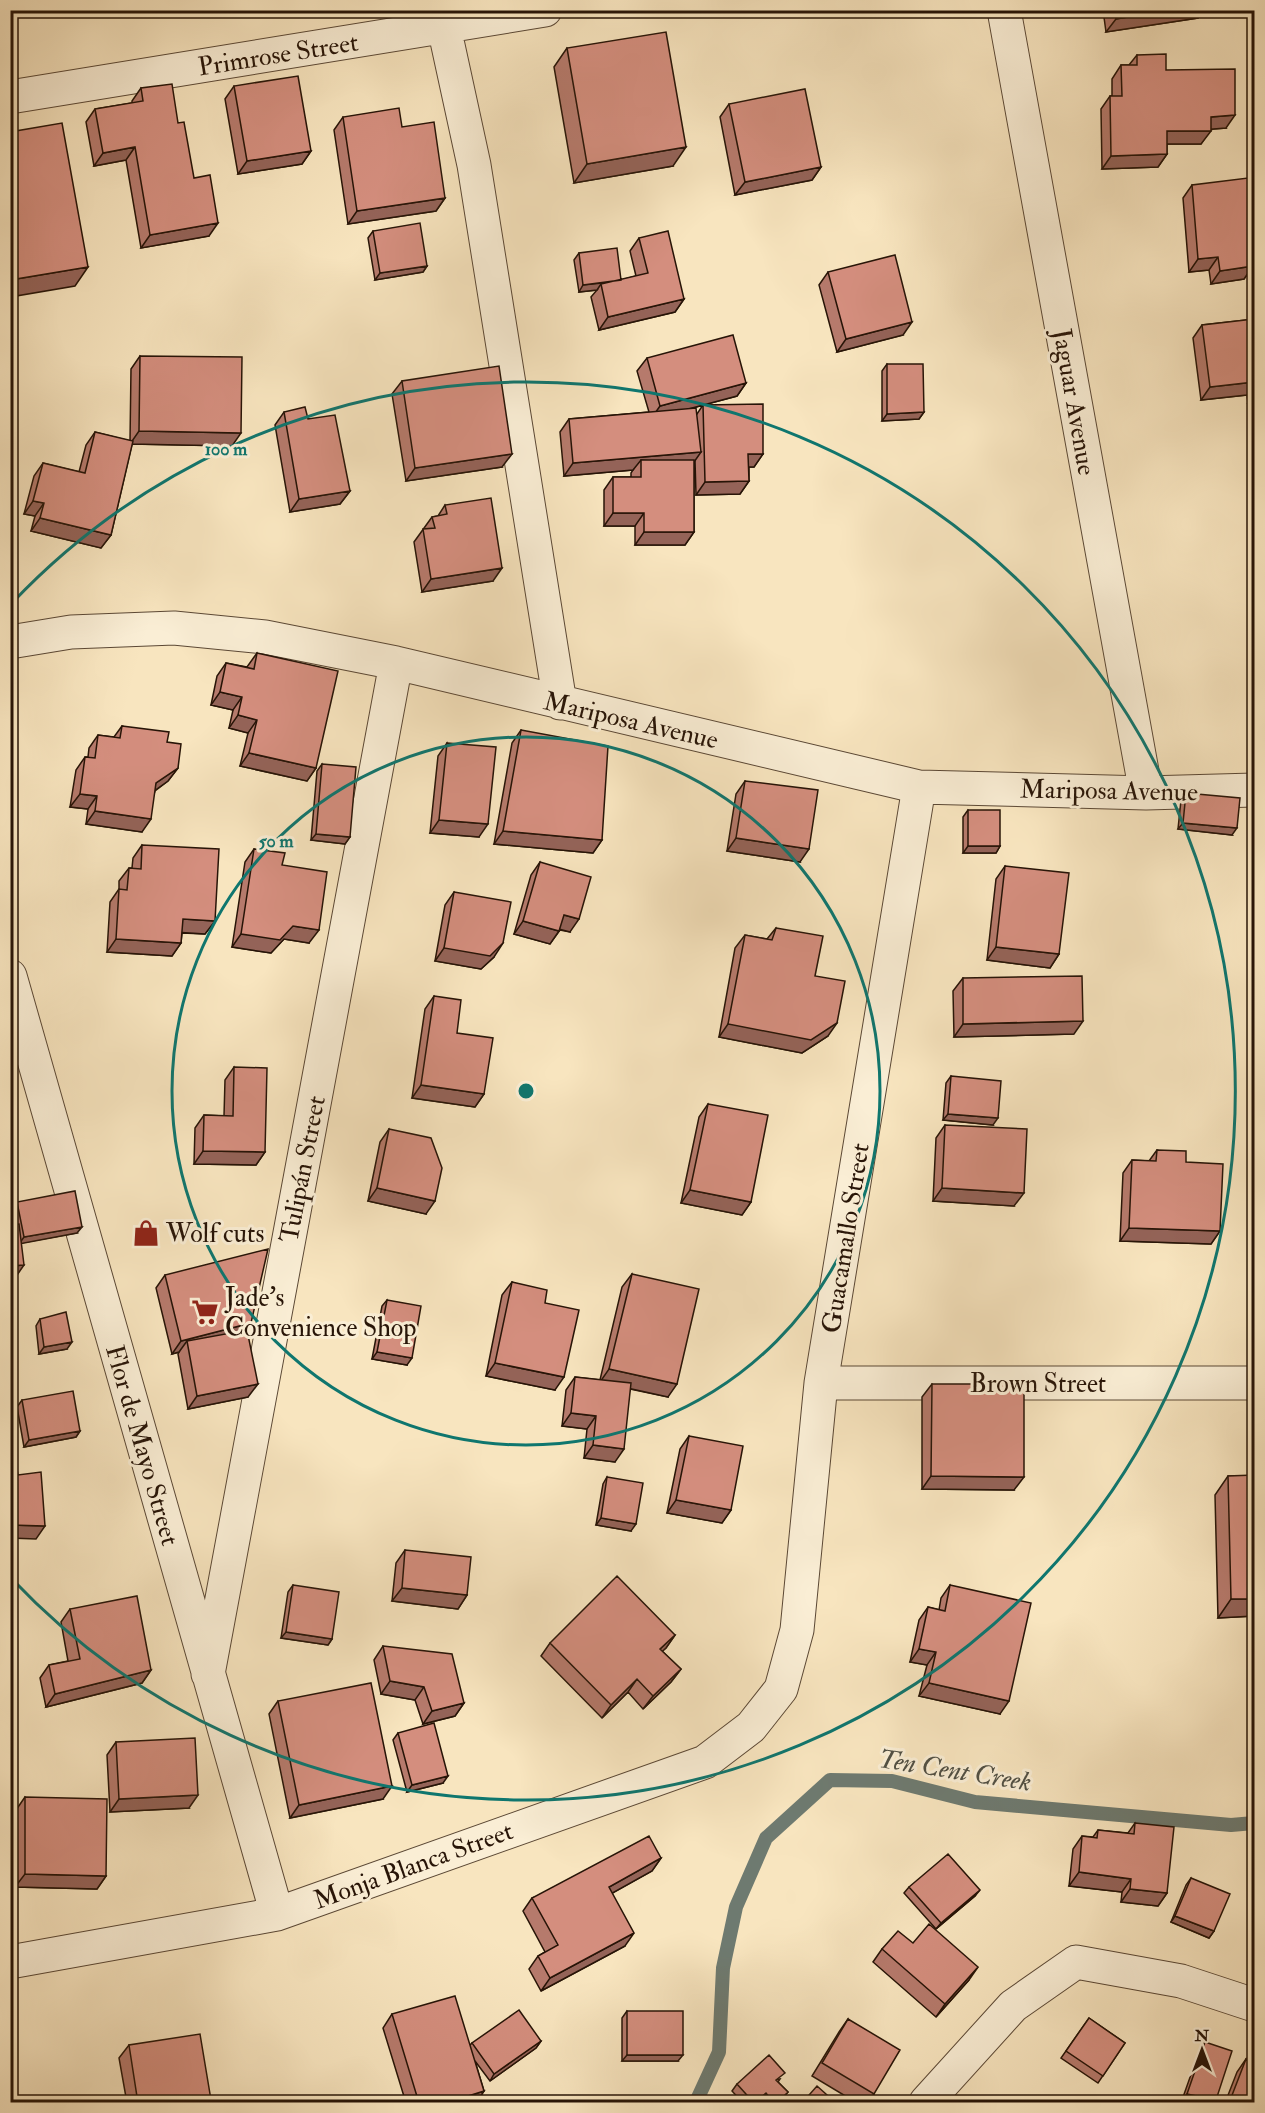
<svg xmlns="http://www.w3.org/2000/svg" width="1265" height="2113" viewBox="0 0 1265 2113" font-family="'IM FELL Double Pica',serif">
<rect width="100%" height="100%" fill="#f8e5bf"/>
<filter id="stains"><feTurbulence type="fractalNoise" baseFrequency=".00333" numOctaves="4"/><feColorMatrix values="0 0 0 0 .2 0 0 0 0 .09 0 0 0 0 .02 0 0 0 .5 -.17"/></filter>
<radialGradient id="worn" r=".72"><stop offset=".6" stop-color="#630" stop-opacity="0"/><stop offset="1" stop-color="#630" stop-opacity=".3"/></radialGradient>
<g fill="none" stroke-linecap="round" stroke-linejoin="round">
<!-- stream -->
<path stroke="#6e7a70" stroke-width="14" d="M696,2102L719,2052L723,1968L736,1907L766,1838L830,1780L892,1781L975,1802L1231,1825L1254,1823"/>
<defs>
<path id="street" d="M1004,10L1146,793
M444,27L474,165L560,703
M10,97L545,10
M10,642L71,632L174,628L265,637L396,663L919,787L1146,793L1254,790
M10,976L277,1914
M821,1383H1254
M208,1674L396,663
M10,1962L277,1914L705,1762L751,1727L781,1689L797,1630L821,1383L919,787
M926,2102L1013,2006L1076,1962L1181,1981L1254,2005"/>
</defs>
<!-- street casing -->
<use href="#street" stroke="#5b4835" stroke-width="35"/>
<!-- street -->
<use href="#street" stroke="#faeed5" stroke-width="33"/>
</g>
<!-- wall -->
<path fill="#b67a6c" stroke="#271407" stroke-width="1.5" fill-rule="evenodd" d="M1103,10H1204L1198,18L1106,32Z
M567,48L673,166L574,183L554,67Z
M1137,55L1166,70L1226,128L1211,129L1201,144H1167V154L1158,167L1102,169L1101,109L1110,96H1112V79L1121,65H1129Z
M234,86L311,151L302,164L238,174L225,99Z
M141,88L178,123L209,236L141,248L126,160L94,166L86,122L95,109L132,103V101Z
M729,104L821,167L812,180L735,195L720,117Z
M343,117L445,198L436,211L348,224L334,130Z
M1192,185L1253,266L1244,279L1211,284L1209,270L1189,272L1183,198Z
M373,231L427,266L423,272L375,280L368,238Z
M639,238L684,299L675,312L599,330L591,297L597,290L579,292L574,260L579,253L621,280L636,276L630,251Z
M828,272L903,335L837,352L819,285Z
M1254,319V402L1248,403L1247,395L1201,400L1193,338L1202,325Z
M140,356L232,446L132,444L111,535L101,548L31,531L35,516L24,514L34,476L43,463L79,472L86,445L95,432L130,441L131,369Z
M647,358L746,383L737,396L703,405L763,454L754,467H749V481L740,494L696,495L695,460L694,462V532L685,545H635V526H604V490L613,477H631V473L633,470L564,476L560,432L569,419L649,412L637,371ZM703,405L697,414L693,408Z
M887,364L924,412L919,419L882,421V371Z
M402,381L502,467L406,481L392,394Z
M284,412L308,419L350,491L340,504L290,512L275,425Z
M445,505L493,581L422,592L414,542L432,517L438,516Z
M257,653L316,768L307,781L240,766L248,733L229,728L233,710L211,705L217,676L226,663L247,667Z
M122,726L167,742L178,768L168,781L155,791L142,832L86,824L88,809L70,807L76,770L85,757H88L89,748L98,735L114,737Z
M521,730L602,840L593,853L494,844L512,743Z
M447,743L479,837L430,833L438,756Z
M322,764L350,837L345,844L311,840L317,771Z
M745,781L800,862L727,851L736,794Z
M1186,793L1232,835L1178,829L1181,800Z
M968,810L1000,846L996,853H963V817Z
M142,845L215,921L205,934L182,933L181,943L172,956L107,952L110,902L119,889V881L129,868H132L133,858Z
M254,849L282,865L309,943L284,939L271,953L232,947L245,862Z
M540,862L570,932L560,930L550,944L514,934L531,875Z
M1005,866L1059,954L1050,968L987,960L996,879Z
M454,892L494,957L481,969L435,961L445,905Z
M776,928L828,1036L802,1053L719,1037L735,948L745,935L767,939Z
M963,978L1074,1034L954,1037L953,991Z
M434,996L457,1033L484,1094L475,1107L412,1098L425,1009Z
M234,1067L265,1152L256,1165L194,1164L195,1128L204,1115L224,1116L225,1080Z
M951,1076L993,1125L943,1120L946,1083Z
M708,1104L751,1202L742,1215L681,1203L699,1117Z
M945,1125L1014,1206L933,1201L936,1138Z
M389,1129L426,1214L368,1201L380,1142Z
M1157,1150L1186,1162L1220,1231L1211,1244L1120,1241L1123,1173L1132,1160L1149,1161Z
M17,1202L77,1233L21,1243L15,1278L10,1279V1225H15L12,1209Z
M632,1274L668,1397L630,1389L615,1462L584,1458L587,1429L562,1426L566,1390L575,1377L600,1380L622,1287Z
M165,1275L251,1323L246,1330L248,1397L188,1409L178,1354L179,1352L172,1354L156,1288Z
M512,1282L545,1303L555,1390L486,1376L502,1295Z
M387,1300L407,1365L372,1359L382,1306Z
M40,1319L67,1349L39,1354L36,1326Z
M932,1384L1014,1490L922,1489V1397Z
M22,1400L80,1431L76,1437L24,1447L17,1407Z
M689,1436L731,1510L722,1523L667,1513L680,1449Z
M1254,1467V1616L1218,1618L1215,1495L1228,1476H1248Z
M607,1477L631,1531L596,1525L603,1484Z
M405,1550L467,1595L458,1609L392,1601L396,1563Z
M293,1585L332,1639L328,1645L281,1638L288,1592Z
M950,1585L1000,1714L919,1696L927,1665L910,1662L919,1620L928,1607L939,1610L941,1598Z
M70,1609L151,1670L142,1683L46,1707L40,1678L49,1665L68,1661L61,1622Z
M675,1635L666,1648L662,1651L681,1669L671,1682L643,1709L628,1692L602,1718L541,1656L550,1643Z
M383,1646L464,1703L455,1716L423,1724L415,1700L381,1694L374,1660Z
M278,1701L383,1799L290,1818L269,1714Z
M398,1733L443,1783L407,1792L393,1740Z
M116,1742L189,1808L110,1812L107,1755Z
M25,1797L106,1876L97,1889L15,1887L16,1810Z
M1135,1823L1167,1893L1158,1906L1121,1902L1122,1892L1069,1886L1073,1849L1082,1836L1093,1837L1098,1830L1128,1833Z
M661,1858L652,1871L612,1893L625,1946L541,1991L529,1969L538,1956L545,1952L523,1911L532,1898Z
M1191,1878L1214,1931L1209,1938L1171,1922L1186,1885Z
M909,1887L975,1896L936,1929L904,1893Z
M913,1943L969,1980L936,2017L873,1962L882,1949Z
M627,2011L678,2061H622V2018Z
M392,2014L470,2045L472,2043L541,2041L536,2048L490,2081L475,2061L484,2091L476,2103H406L383,2028Z
M1089,2018L1125,2043L1098,2083L1061,2058Z
M848,2019L874,2094L867,2103H857L812,2076L839,2032Z
M1205,2042L1216,2100L1214,2103H1191L1182,2100L1200,2049Z
M129,2045L211,2100L209,2103H127L119,2058Z
M1246,2059L1254,2103H1225L1237,2072Z
M780,2079L778,2082L788,2092L779,2103H764L761,2100L758,2103H743L732,2091L737,2084Z"/>
<!-- shaded-wall -->
<path fill="#946358" stroke="#271407" stroke-width="1.5" d="M1172,10H1204L1198,18L1106,32L1116,19Z
M1235,115L1226,128L1201,130L1211,117Z
M1167,131H1211L1201,144H1158Z
M135,147L126,160L94,166L103,153Z
M686,147L673,166L574,183L587,164Z
M311,151L302,164L238,174L247,161Z
M1167,154L1158,167L1102,169L1111,156Z
M821,167L812,180L735,195L745,182Z
M445,198L436,211L348,224L357,211Z
M218,223L209,236L141,248L150,235Z
M1218,257L1209,270L1189,272L1198,259Z
M427,266L423,272L375,280L380,273Z
M1253,266L1244,279L1211,284L1220,271Z
M88,267L75,286L10,297V280Z
M621,281L601,284L597,290L579,292L583,285Z
M684,299L675,312L599,330L608,317Z
M912,322L903,335L837,352L846,339Z
M1254,382V384L1247,395L1201,400L1210,387Z
M746,383L737,396L651,419L660,406Z
M1254,394V402L1248,403Z
M924,412L919,419L882,421L887,414Z
M139,431L241,433L232,446L130,444Z
M701,452L692,465L641,460L633,470L564,476L573,463Z
M512,454L502,467L406,481L415,468Z
M748,454H763L754,467H739Z
M749,481L740,494L696,495L705,482Z
M350,491L340,504L290,512L299,499Z
M33,501L44,503L35,516L24,514Z
M613,513H644L635,526H604Z
M40,518L111,535L101,548L31,531Z
M644,532H694L685,545H635Z
M502,568L493,581L422,592L431,579Z
M220,692L242,697L233,710L211,705Z
M238,715L257,720L248,733L229,728Z
M249,753L316,768L307,781L240,766Z
M178,768L168,781L147,796L156,783Z
M80,794L97,796L88,809L70,807Z
M95,811L151,819L142,832L86,824Z
M439,820L488,824L479,837L430,833Z
M1183,823L1237,828L1232,835L1178,829Z
M503,831L602,840L593,853L494,844Z
M316,834L350,837L345,844L311,840Z
M736,838L809,849L800,862L727,851Z
M968,846H1000L996,853H963Z
M564,915L579,919L570,932L555,928Z
M183,919L215,921L205,934L174,932Z
M523,921L559,931L550,944L514,934Z
M293,926L319,930L309,943L284,939L271,953L232,947L241,934Z
M116,939L181,943L172,956L107,952Z
M503,943L494,957L481,969L435,961L444,948Z
M996,947L1059,954L1050,968L987,960Z
M1083,1021L1074,1034L954,1037L963,1024Z
M837,1023L828,1036L802,1053L719,1037L728,1024Z
M421,1085L484,1094L475,1107L412,1098Z
M948,1114L998,1118L993,1125L943,1120Z
M203,1151L265,1152L256,1165L194,1164Z
M377,1188L435,1201L426,1214L368,1201Z
M942,1188L1024,1193L1014,1206L933,1201Z
M690,1190L751,1202L742,1215L681,1203Z
M82,1227L77,1233L19,1244L24,1237Z
M1129,1228L1220,1231L1211,1244L1120,1241Z
M24,1265L15,1278L10,1279V1266Z
M251,1323L242,1336L187,1341L179,1352L172,1354L181,1341Z
M72,1342L67,1349L39,1354L44,1347Z
M377,1352L412,1358L407,1365L372,1359Z
M495,1363L564,1377L555,1390L486,1376Z
M609,1369L677,1384L668,1397L600,1382Z
M258,1384L248,1397L188,1409L197,1396Z
M571,1413L596,1416L587,1429L562,1426Z
M80,1431L76,1437L24,1447L29,1440Z
M593,1445L624,1449L615,1462L584,1458Z
M931,1476L1024,1477L1014,1490L922,1489Z
M676,1500L731,1510L722,1523L667,1513Z
M601,1518L636,1524L631,1531L596,1525Z
M10,1525L45,1526L36,1539L10,1538Z
M402,1588L467,1595L458,1609L392,1601Z
M1231,1599H1254V1616L1218,1618Z
M286,1632L332,1639L328,1645L281,1638Z
M675,1635L666,1648L651,1662L660,1649Z
M919,1649L936,1652L927,1665L910,1662Z
M681,1669L671,1682L643,1709L653,1696Z
M151,1670L142,1683L46,1707L55,1694Z
M637,1679L628,1692L602,1718L611,1705Z
M390,1681L424,1687L415,1700L381,1694Z
M929,1683L1009,1701L1000,1714L919,1696Z
M464,1703L455,1716L423,1724L432,1711Z
M448,1776L443,1783L407,1792L412,1785Z
M392,1786L383,1799L290,1818L299,1805Z
M198,1795L189,1808L110,1812L119,1799Z
M661,1858L652,1871L600,1900L609,1887Z
M1079,1872L1131,1879L1122,1892L1069,1886Z
M25,1874L106,1876L97,1889L15,1887Z
M1130,1889L1167,1893L1158,1906L1121,1902Z
M980,1890L975,1896L936,1929L941,1923Z
M1175,1916L1214,1931L1209,1938L1171,1922Z
M634,1933L625,1946L541,1991L550,1978Z
M978,1967L969,1980L936,2017L945,2004Z
M541,2041L536,2048L490,2081L494,2074Z
M627,2055H683L678,2061H622Z
M484,2091L476,2103H446Z
M1187,2094L1216,2100L1214,2103H1191L1182,2100Z
M211,2100L209,2103H195Z"/>
<!-- building -->
<path fill="#d48e7e" stroke="#271407" stroke-width="1.5" d="M1114,10H1172L1116,19Z
M666,32L686,147L587,164L567,48Z
M1166,54V70L1235,69V115L1211,117V131H1167V154L1111,156L1110,96H1122L1121,65H1137V55Z
M298,76L311,151L247,161L234,86Z
M172,84L178,123L184,122L194,178L210,175L218,223L150,235L135,147L103,153L95,109L143,101L141,88Z
M805,89L821,167L745,182L729,104Z
M399,108L402,127L434,122L445,198L357,211L343,117Z
M62,123L88,267L10,280V132Z
M1248,178L1253,266L1220,271L1218,257L1198,259L1192,185Z
M420,223L427,266L380,273L373,231Z
M668,231L684,299L608,317L601,284L648,273L639,238Z
M617,248L621,280L583,285L579,253Z
M895,255L912,322L846,339L828,272Z
M1254,319V382L1210,387L1202,325Z
M733,335L746,383L660,406L647,358Z
M140,356L242,357L241,433L139,431Z
M887,364H923L924,412L887,414Z
M499,366L512,454L415,468L402,381Z
M763,404V454H748L749,481L705,482L703,405Z
M305,407L308,419L335,415L350,491L299,499L284,412Z
M696,408L701,452L573,463L569,419Z
M95,432L133,441L111,535L40,518L44,503L33,501L43,463L85,473Z
M641,460H694V532H644V513H613V477H641Z
M491,498L502,568L431,579L423,529L435,528L432,517L447,514L445,505Z
M257,653L338,671L316,768L249,753L257,720L238,715L242,697L220,692L226,663L254,669Z
M122,726L169,732L167,742L181,744L178,768L156,783L151,819L95,811L97,796L80,794L85,757L95,758L98,735L120,738Z
M521,730L608,746L602,840L503,831Z
M447,743L496,747L488,824L439,820Z
M322,764L356,767L350,837L316,834Z
M745,781L818,790L809,849L736,838Z
M1186,793L1240,798L1237,828L1183,823Z
M968,810H1000V846H968Z
M142,845L219,849L215,921L183,919L181,943L116,939L119,889L127,890L129,868L141,869Z
M254,849L285,853L282,865L327,872L319,930L293,926L280,940L241,934Z
M540,862L591,877L579,919L564,915L559,931L523,921Z
M1005,866L1069,873L1059,954L996,947Z
M454,892L511,902L503,943L490,956L444,948Z
M776,928L823,936L815,976L845,981L837,1023L811,1040L728,1024L745,935L772,940Z
M1082,976L1083,1021L963,1024V978Z
M434,996L461,1000L457,1033L493,1038L484,1094L421,1085Z
M234,1067L267,1068L265,1152L203,1151L204,1115L233,1116Z
M951,1076L1001,1081L998,1118L948,1114Z
M708,1104L768,1115L751,1202L690,1190Z
M945,1125L1027,1129L1024,1193L942,1188Z
M389,1129L431,1138L442,1168L435,1201L377,1188Z
M1157,1150L1186,1151V1162L1223,1164L1220,1231L1129,1228L1132,1160L1156,1161Z
M75,1191L82,1227L24,1237L17,1202Z
M19,1224L24,1265L10,1266V1225Z
M268,1249L251,1323L181,1341L165,1275Z
M632,1274L699,1289L677,1384L609,1369Z
M512,1282L547,1290L545,1303L579,1310L564,1377L495,1363Z
M10,1296L12,1310H10Z
M387,1300L421,1306L412,1358L377,1352Z
M66,1312L72,1342L44,1347L40,1319Z
M247,1330L258,1384L197,1396L187,1341Z
M575,1377L631,1383L624,1449L593,1445L596,1416L571,1413Z
M932,1384H1024V1477L931,1476Z
M73,1391L80,1431L29,1440L22,1400Z
M689,1436L743,1446L731,1510L676,1500Z
M10,1457H15L18,1475L41,1472L45,1526L10,1525Z
M1254,1475V1599H1231L1228,1476Z
M607,1477L643,1483L636,1524L601,1518Z
M405,1550L471,1557L467,1595L402,1588Z
M617,1576L675,1635L660,1649L681,1669L653,1696L637,1679L611,1705L550,1643Z
M293,1585L339,1592L332,1639L286,1632Z
M950,1585L1031,1603L1009,1701L929,1683L936,1652L919,1649L928,1607L945,1611Z
M137,1596L151,1670L55,1694L49,1665L80,1659L70,1609Z
M383,1646L452,1654L464,1703L432,1711L424,1687L390,1681Z
M371,1683L392,1786L299,1805L278,1701Z
M434,1723L448,1776L412,1785L398,1733Z
M195,1738L198,1795L119,1799L116,1742Z
M25,1797L107,1799L106,1876L25,1874Z
M1135,1823L1174,1827L1167,1893L1130,1889L1131,1879L1079,1872L1082,1836L1097,1838L1098,1830L1134,1834Z
M649,1836L661,1858L609,1887L634,1933L550,1978L538,1956L558,1945L532,1898Z
M948,1854L980,1890L941,1923L909,1887Z
M1191,1878L1230,1894L1214,1931L1175,1916Z
M929,1924L978,1967L945,2004L882,1949L898,1931L913,1943Z
M455,1996L484,2091L446,2103H419L392,2014Z
M519,2010L541,2041L494,2074L472,2043Z
M627,2011H683V2055H627Z
M1089,2018L1125,2043L1103,2076L1066,2051Z
M848,2019L900,2050L874,2094L822,2063Z
M200,2034L211,2100L195,2103H138L129,2045Z
M1205,2042L1232,2051L1216,2100L1187,2094Z
M769,2055L785,2073L776,2080L788,2092L777,2103H774L766,2093L755,2103H754L737,2084Z
M1246,2059L1254,2062V2103H1229Z
M817,2086L836,2103H802Z"/>
<!-- distance rings -->
<g fill="none" stroke="#0f766e" stroke-width="3">
<circle cx="526" cy="1091" r="354"/>
<path d="M12 603A709 709 0 1 1 12 1579"/>
</g>
<!-- icons -->
<defs>
<symbol id="shop-bare" viewBox="-9 -9 18 18"><path d="M-5-2.5h2.3a2.7 3.5 0 0 1 5.4 0H5L5.5 6h-11ZM-1.5-2.5h3a1.5 2.3 0 0 0-3 0Z" fill="#8f2418" stroke="#faeed5" stroke-width="2.5" paint-order="stroke"/></symbol>
<symbol id="supermarket-bare" viewBox="-9 -9 18 18"><path d="M-6-5.5h2.5l.6 2H6L4.5 2H-2.5L-4.4-4H-6ZM-1.5 3.2a1.3 1.3 0 1 0 .1 0ZM3 3.2a1.3 1.3 0 1 0 .1 0Z" fill="#8f2418" stroke="#faeed5" stroke-width="2.5" paint-order="stroke"/></symbol>
</defs>
<g fill-rule="evenodd">
<use href="#shop-bare" x="127" y="1214" width="38" height="38"/>
<use href="#supermarket-bare" x="186" y="1293" width="38" height="38"/>
</g>
<g text-anchor="middle" stroke-width="6" stroke-linejoin="round" paint-order="stroke">
<!-- street labels -->
<g font-size="26" fill="#271407" stroke="#faeed5">
<text transform="translate(278 54) rotate(-9)" y="9">Primrose Street</text>
<text transform="translate(1075 402) rotate(80)" y="9">Jaguar Avenue</text>
<text transform="translate(631 720) rotate(13)" y="9">Mariposa Avenue</text>
<text transform="translate(1109 790) rotate(1)" y="9">Mariposa Avenue</text>
<text transform="translate(302 1169) rotate(-79)" y="9">Tulipán Street</text>
<text transform="translate(845 1238) rotate(-81)" y="9">Guacamallo Street</text>
<text x="1038" y="1392">Brown Street</text>
<text transform="translate(143 1445) rotate(74)" y="9">Flor de Mayo Street</text>
<text transform="translate(413 1865) rotate(-20)" y="9">Monja Blanca Street</text>
</g>
<!-- poi labels -->
<g font-size="26" fill="#271407" stroke="#faeed5" text-anchor="start">
<text x="166" y="1242">Wolf cuts</text>
<text x="225" y="1306">Jade's<tspan x="225" dy="30">Convenience Shop</tspan></text>
</g>
<!-- water labels -->
<g font-size="27" font-style="italic" fill="#515044" stroke="#faeed5">
<text transform="translate(955 1770) rotate(9)" y="9">Ten Cent Creek</text>
</g>
</g>
<circle cx="526" cy="1091" r="9" fill="#0f766e" stroke="#faeed5" stroke-width="3"/>
<g font-size="18" text-anchor="middle" font-weight="bold" fill="#0f766e" stroke="#faeed5" stroke-width="6" stroke-linejoin="round" paint-order="stroke">
<text x="226" y="455">100 m</text>
<text x="276" y="847">50 m</text>
</g>
<!-- margin -->
<rect width="1265" height="2113" fill="none" stroke="#f8e5bf" stroke-width="36"/>
<rect x="12" y="12" width="1241" height="2089" fill="none" stroke="#271407" stroke-width="3"/>
<rect x="18" y="18" width="1229" height="2077" fill="none" stroke="#271407" stroke-width="1.5"/>
<!-- north arrow -->
<g transform="translate(1202 2050)" stroke="#faeed5" stroke-width="4.5" paint-order="stroke">
<path d="M0-4.5L10 22L0 15L-10 22Z" fill="#271407"/>
<text y="-9" font-size="16" font-weight="bold" text-anchor="middle" fill="#271407">N</text>
</g>
<rect width="100%" height="100%" filter="url(#stains)"/>
<rect width="100%" height="100%" fill="url(#worn)"/>
</svg>
